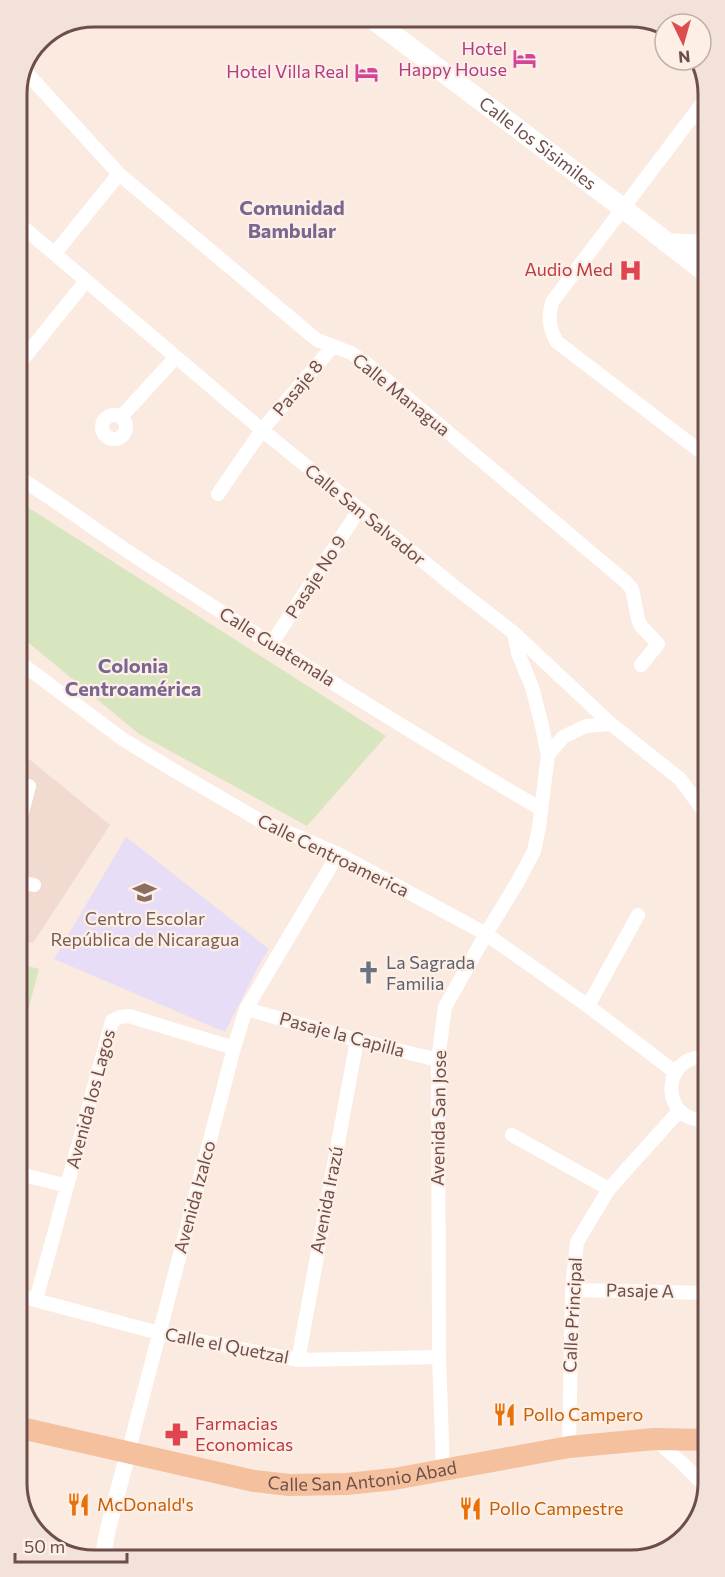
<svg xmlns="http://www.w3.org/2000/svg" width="725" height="1577" viewBox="0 0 725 1577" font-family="Commissioner,sans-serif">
<rect width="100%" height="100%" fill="#faeae0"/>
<!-- residential -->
<path fill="#f1dacf" d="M19,751L110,825L33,943L19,940Z"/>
<!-- education -->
<path fill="#e7ddf6" d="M126,837L269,949L258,967L225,1032L54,959Z"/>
<!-- green -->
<path fill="#d8e6c0" d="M18,501L386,736L307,826L139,734L18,634Z
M19,964L39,969L19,1045Z"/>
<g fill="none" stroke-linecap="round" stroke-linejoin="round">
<!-- minor -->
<path stroke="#fff" stroke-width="14" d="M25,71L119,174L317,340L351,353L366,363L626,582L632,589L638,619L641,626L658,644L641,665
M704,101L552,302C548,317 549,328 557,342L705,455
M17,222L262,430L456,588L514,633L611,724L680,779L706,814
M55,253L119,174
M23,359L86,281
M102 427a12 12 0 1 1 24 0a12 12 0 1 1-24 0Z
M121,417L176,357
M18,477C66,507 110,541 158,571C284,653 411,733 541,809
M218,494L262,430L333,346
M272,643L359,510
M18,661L124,740L175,771L259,820L338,854L486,934L588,1006L675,1072
M548,755L563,737L586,726L611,724
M19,824L29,786
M19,882L34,885
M588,1006L638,915
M246,1009L357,1040L438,1060
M707,1057C659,1054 660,1124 707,1120
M512,1135L609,1189
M20,1174L67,1186
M572,1290L708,1293
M20,1296L159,1333L298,1360L439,1357
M36,1300L112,1021L120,1017L129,1016L234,1048
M298,1360L357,1040
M654,1439L681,1462L707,1488
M569,1447L572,1290L577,1242L609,1189L679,1111
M128,1453L234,1048L246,1009L338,854
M443,1471L439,1357L438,1060L445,1007L486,934L517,883L534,851L539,827L548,755L541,722L532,687L518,653L514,633"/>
<!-- tertiary -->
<path stroke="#fff" stroke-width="16" d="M102,1560L108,1529L128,1453"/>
<!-- secondary -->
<g stroke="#fff" stroke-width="20">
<path id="s1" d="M370,17L624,209L705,272"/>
<path d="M667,243L705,245"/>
</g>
<!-- primary -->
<path stroke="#f4c09d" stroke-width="22" id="s2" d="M21,1428L254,1481L289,1485L347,1484L394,1479L569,1447L654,1439L708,1440"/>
</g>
<!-- icons -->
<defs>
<symbol id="hotel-bare" viewBox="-9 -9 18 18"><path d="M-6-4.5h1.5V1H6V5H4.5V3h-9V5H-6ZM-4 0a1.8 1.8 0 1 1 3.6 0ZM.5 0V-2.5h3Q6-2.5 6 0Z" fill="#d1479c" stroke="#fdefe6" stroke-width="2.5" paint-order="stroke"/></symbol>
<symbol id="hospital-bare" viewBox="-9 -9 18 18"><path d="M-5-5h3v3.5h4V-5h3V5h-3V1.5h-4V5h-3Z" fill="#e0444e" stroke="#fdefe6" stroke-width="2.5" paint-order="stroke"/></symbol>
<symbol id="school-bare" viewBox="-9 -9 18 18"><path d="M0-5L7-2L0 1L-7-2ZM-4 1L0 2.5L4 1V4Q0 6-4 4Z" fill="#8d6e63" stroke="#fdefe6" stroke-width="2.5" paint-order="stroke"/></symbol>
<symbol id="church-bare" viewBox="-9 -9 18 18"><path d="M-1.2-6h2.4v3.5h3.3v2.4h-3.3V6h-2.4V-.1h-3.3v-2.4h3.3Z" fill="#6b7280" stroke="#fdefe6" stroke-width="2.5" paint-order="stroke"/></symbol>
<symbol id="restaurant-bare" viewBox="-9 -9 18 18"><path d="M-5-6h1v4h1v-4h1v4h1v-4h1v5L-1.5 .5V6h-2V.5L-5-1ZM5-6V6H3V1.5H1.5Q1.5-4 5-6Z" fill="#e8710a" stroke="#fdefe6" stroke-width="2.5" paint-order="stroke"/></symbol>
<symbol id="pharmacy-bare" viewBox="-9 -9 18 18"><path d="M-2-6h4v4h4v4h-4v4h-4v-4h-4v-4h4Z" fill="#e0444e" stroke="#fdefe6" stroke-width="2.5" paint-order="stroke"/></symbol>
</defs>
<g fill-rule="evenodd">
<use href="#hotel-bare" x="508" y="42" width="33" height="33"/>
<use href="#hotel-bare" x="350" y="56" width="33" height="33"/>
<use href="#hospital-bare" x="614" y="254" width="33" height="33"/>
<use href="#school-bare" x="128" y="876" width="33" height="33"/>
<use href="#church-bare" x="352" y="956" width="33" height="33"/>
<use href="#restaurant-bare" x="488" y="1398" width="33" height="33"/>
<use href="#pharmacy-bare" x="160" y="1418" width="33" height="33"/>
<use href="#restaurant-bare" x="62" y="1488" width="33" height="33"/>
<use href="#restaurant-bare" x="454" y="1492" width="33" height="33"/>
</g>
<g text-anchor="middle" stroke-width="4.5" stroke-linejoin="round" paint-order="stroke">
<!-- hotel labels -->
<g font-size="18" fill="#b23c85" stroke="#fdefe6" text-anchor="end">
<text x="507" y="55">Hotel<tspan x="507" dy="21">Happy House</tspan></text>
<text x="349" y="78">Hotel Villa Real</text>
</g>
<!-- street labels -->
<g font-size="18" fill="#6e4e4a" stroke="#fdefe6">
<text dy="6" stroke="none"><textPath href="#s1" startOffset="210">Calle los Sisimiles</textPath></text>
<text transform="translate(298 388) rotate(-50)" y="6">Pasaje 8</text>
<text transform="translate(401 395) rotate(39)" y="6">Calle Managua</text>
<text transform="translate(365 515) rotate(39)" y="6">Calle San Salvador</text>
<text transform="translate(316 577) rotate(-57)" y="6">Pasaje No 9</text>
<text transform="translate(277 647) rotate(32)" y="6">Calle Guatemala</text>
<text transform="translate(333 856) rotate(26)" y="6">Calle Centroamerica</text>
<text transform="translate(342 1035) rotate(15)" y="6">Pasaje la Capilla</text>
<text transform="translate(91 1099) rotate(-75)" y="6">Avenida los Lagos</text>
<text transform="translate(439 1118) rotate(-89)" y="6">Avenida San Jose</text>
<text transform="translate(195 1197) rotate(-75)" y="6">Avenida Izalco</text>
<text transform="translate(327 1200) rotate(-79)" y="6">Avenida Irazú</text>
<text transform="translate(640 1291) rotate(1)" y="6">Pasaje A</text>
<text transform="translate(573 1315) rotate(-87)" y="6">Calle Principal</text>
<text transform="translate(227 1346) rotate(11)" y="6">Calle el Quetzal</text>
<text dy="6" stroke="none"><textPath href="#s2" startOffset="348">Calle San Antonio Abad</textPath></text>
</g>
<!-- health labels -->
<g font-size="18" fill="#be3a42" stroke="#fdefe6" text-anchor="end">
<text x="613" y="276">Audio Med</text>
<text x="195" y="1430" text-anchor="start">Farmacias<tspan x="195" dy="21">Economicas</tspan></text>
</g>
<!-- education labels -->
<g font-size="18" fill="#785e54" stroke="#fdefe6">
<text x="145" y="925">Centro Escolar<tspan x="145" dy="21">República de Nicaragua</tspan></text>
</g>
<!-- worship labels -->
<g font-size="18" fill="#5b616d" stroke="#fdefe6" text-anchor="start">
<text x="386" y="969">La Sagrada<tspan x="386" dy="21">Familia</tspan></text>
</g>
<!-- food labels -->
<g font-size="18" fill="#c56008" stroke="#fdefe6" text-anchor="start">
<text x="523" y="1421">Pollo Campero</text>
<text x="97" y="1511">McDonald's</text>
<text x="489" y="1515">Pollo Campestre</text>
</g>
<!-- neighbourhood labels -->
<g font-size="20" font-weight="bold" fill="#796691" stroke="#fdefe6">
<text x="292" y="215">Comunidad<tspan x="292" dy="23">Bambular</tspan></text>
<text x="133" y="673">Colonia<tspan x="133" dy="23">Centroamérica</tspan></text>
</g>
</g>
<!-- crop -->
<path d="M0 0H725V1577H0ZM94 27H631A67 67 0 0 1 698 94V1483A67 67 0 0 1 631 1550H94A67 67 0 0 1 27 1483V94A67 67 0 0 1 94 27Z" fill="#f2e2da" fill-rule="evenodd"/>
<path fill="none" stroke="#6e4e4a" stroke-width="3" d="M94 27H631A67 67 0 0 1 698 94V1483A67 67 0 0 1 631 1550H94A67 67 0 0 1 27 1483V94A67 67 0 0 1 94 27Z"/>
<!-- north arrow -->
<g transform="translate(683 42) rotate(175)"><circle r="28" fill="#fdefe6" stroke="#c4afa8" stroke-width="1.5"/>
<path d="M0-4.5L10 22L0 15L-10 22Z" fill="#db4d4e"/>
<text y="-9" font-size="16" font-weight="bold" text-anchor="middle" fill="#6e4e4a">N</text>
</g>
<!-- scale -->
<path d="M15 1553v9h112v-9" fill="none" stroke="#6e4e4a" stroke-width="3"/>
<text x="24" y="1553" font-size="18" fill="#6e4e4a" stroke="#fdefe6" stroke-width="4.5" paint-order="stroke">50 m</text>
</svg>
